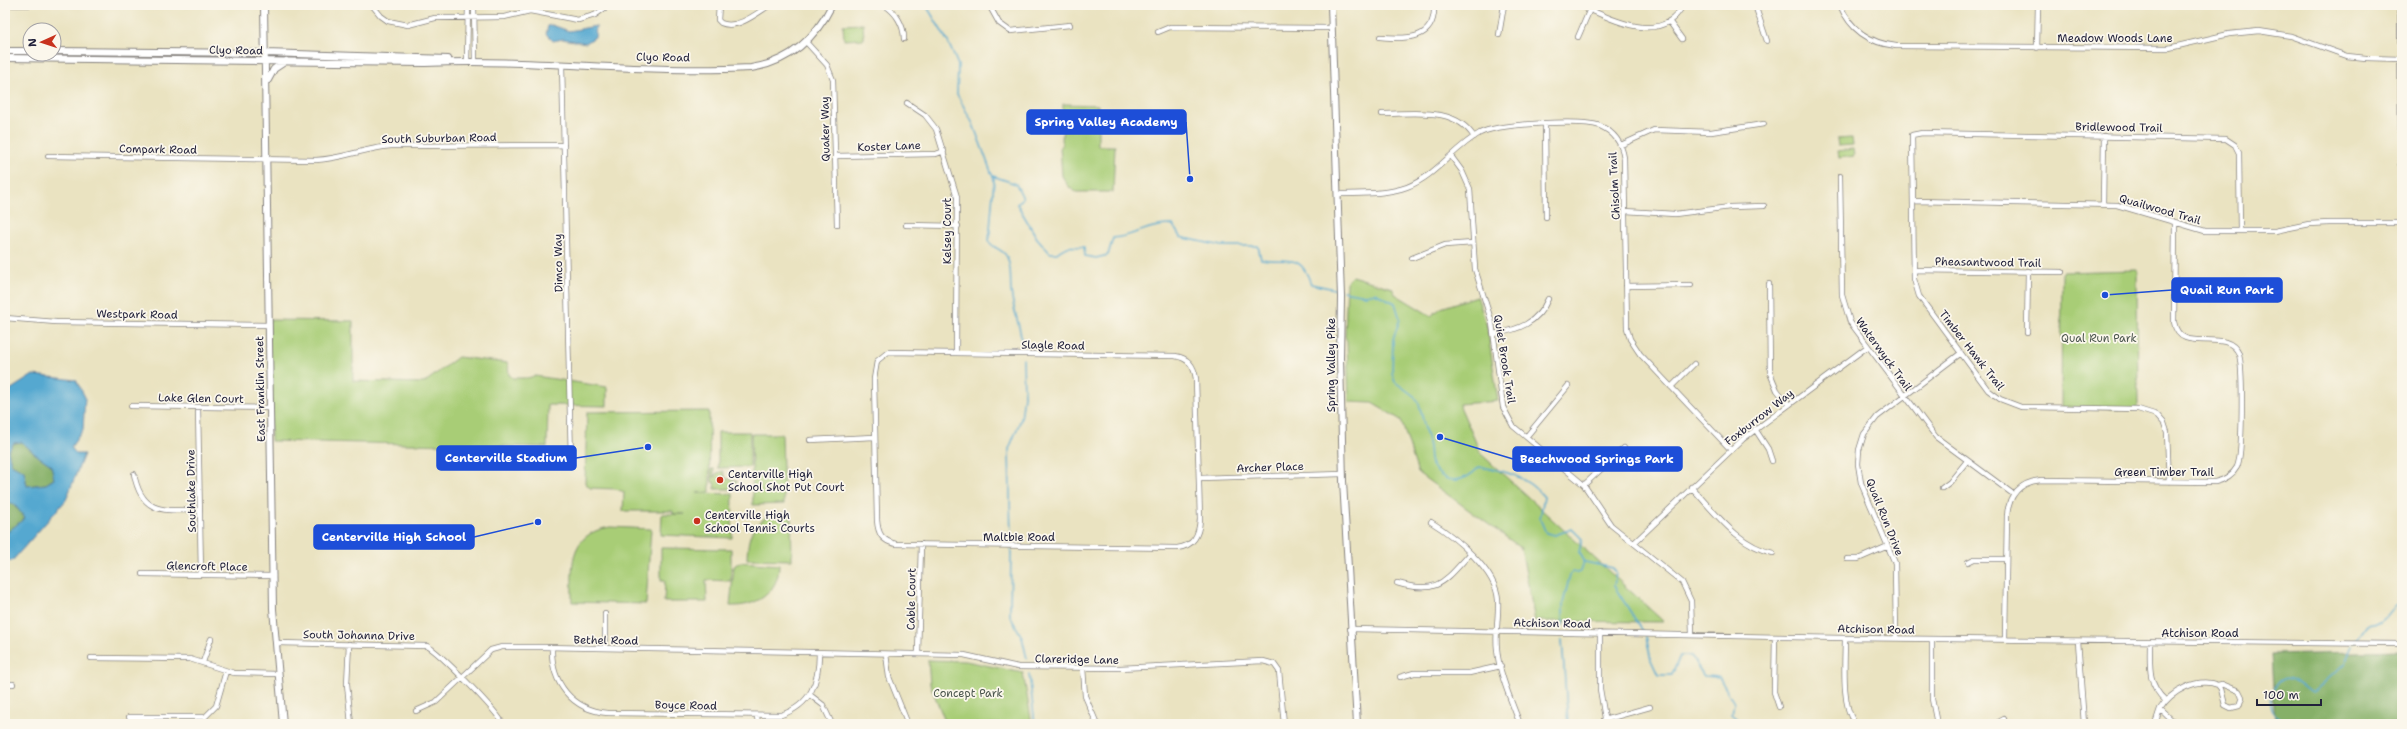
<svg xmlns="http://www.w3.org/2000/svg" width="2407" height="729" viewBox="0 0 2407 729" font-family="'Shantell Sans',sans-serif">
<rect width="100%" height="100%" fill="#fbf7ec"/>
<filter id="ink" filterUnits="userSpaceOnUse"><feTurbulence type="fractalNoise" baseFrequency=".025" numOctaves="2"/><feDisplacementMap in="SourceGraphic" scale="8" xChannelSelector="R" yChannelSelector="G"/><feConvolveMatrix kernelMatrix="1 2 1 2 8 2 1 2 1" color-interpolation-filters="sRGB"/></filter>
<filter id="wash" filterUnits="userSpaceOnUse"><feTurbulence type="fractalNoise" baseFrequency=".012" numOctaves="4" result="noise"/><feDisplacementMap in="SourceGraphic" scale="16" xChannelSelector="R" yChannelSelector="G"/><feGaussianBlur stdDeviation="0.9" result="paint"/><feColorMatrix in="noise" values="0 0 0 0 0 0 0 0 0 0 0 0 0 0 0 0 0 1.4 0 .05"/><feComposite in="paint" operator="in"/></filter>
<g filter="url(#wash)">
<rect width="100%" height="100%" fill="#eae3c1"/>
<!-- green -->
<path fill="#a8cd76" stroke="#657858" d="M863,24L864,39L844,40L843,25Z
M1063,104L1098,105V146H1115L1113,192H1076L1068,186L1062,176L1060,146H1062Z
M1852,138L1853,145L1838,146L1837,139Z
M1853,149L1854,156L1839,158L1838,151Z
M2137,270L2138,409L2061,408L2062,272Z
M1352,276L1392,288L1395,294L1431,316L1441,308L1477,296L1487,326L1498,401L1459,404L1481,454L1664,622L1535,621L1521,548L1418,473L1401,420L1372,403L1349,402L1347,341L1345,337L1347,282Z
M269,320L353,321V381L424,383L458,357L508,363L509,375L513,378H527L535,376L607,387V406L548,405L547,447L271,441Z
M709,411L710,492L697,493L733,494L732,538L661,535L662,514H685H673V511H623L624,492L616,489L590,488L585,483L587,412Z
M718,432H750V467L718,468Z
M751,434H782L784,504L753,505Z
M711,469H714V478L717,473L723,471L725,478L737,481L734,489H715L714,482H712Z
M775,513H791L792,560L747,559C748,534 752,523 775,513Z
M610,527L651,529L646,604L572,602C572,567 567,534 610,527Z
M661,548L731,549V581L706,580L707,602H664L665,580H661Z
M740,562L779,565C779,593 756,607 730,606L734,566Z
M928,660L966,661L1023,673L1031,718L1030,724H946L930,684Z"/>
<!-- forest -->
<path fill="#86b067" stroke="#546951" d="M22,442L35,454L51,465L55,478L46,484L27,486L24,471L11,464L8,451L14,443Z
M5,501L14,504L25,518L5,534Z
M2402,651V724H2275L2271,654Z"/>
<!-- water -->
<path fill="#54a8d0" stroke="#3b6586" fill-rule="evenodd" d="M552,25L569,31L596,26L595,37L586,43L563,39L553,41L546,34L548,26Z
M33,375L76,380L85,397L83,430L71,447L76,454H84L66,500L12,561L5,562V534L25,518L14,504L5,501V393ZM22,442L35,454L51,465L54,479L46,484L27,486L24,471L11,464L8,451L14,443Z"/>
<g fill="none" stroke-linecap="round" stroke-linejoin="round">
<!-- stream -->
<path stroke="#54a8d0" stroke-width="1.5" d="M926,5L948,42L958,65L957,94L973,124L994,180L989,242C994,249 1003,249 1007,257C1012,268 1010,279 1011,291C1013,310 1021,328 1023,348
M993,176L1016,184L1023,198L1017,204L1037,238L1050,253H1057C1066,245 1073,246 1084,247L1085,256L1096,258L1108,255L1113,238C1137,236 1147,224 1173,225L1180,237L1222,246H1258L1261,259C1289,264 1300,251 1311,284L1339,290
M1343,291L1366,295L1375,293L1395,303L1400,319L1393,339L1392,373L1395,382L1414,396L1419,404C1423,419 1426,433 1429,447C1430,452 1429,459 1431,463C1443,486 1464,484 1479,467C1505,470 1527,477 1544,497L1540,519L1546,533L1555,535L1572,529L1582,539L1579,552L1585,562L1613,568L1616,573L1614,586L1644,633
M1011,541L1009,449L1021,419L1024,396L1023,359
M1011,550L1010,616L1022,637L1027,659
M1563,625V603L1570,575L1573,572L1577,573L1581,571L1584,561
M1646,636L1651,660L1658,675H1672L1680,656H1691L1704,676L1719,677L1734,703L1732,714L1744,724
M1562,640L1568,724
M2354,642L2366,625C2391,623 2384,608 2402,603
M1029,674L1035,724
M2290,724C2286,718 2277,719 2274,714C2266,700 2275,671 2294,680C2300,683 2306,689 2312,693C2315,692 2343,667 2345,663C2348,658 2349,651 2352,645"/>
</g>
</g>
<g filter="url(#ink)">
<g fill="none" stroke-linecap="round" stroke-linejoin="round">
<defs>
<path id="street" d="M5,5H48
M125,5H134
M372,5L381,16L388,21L408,25L435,18L504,17L530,11L578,20L595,15L609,5
M474,5L475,61
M719,5L718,20L721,23C737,30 757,13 770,5
M884,5C896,12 904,25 904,39
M989,5L999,23L1010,31L1070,25
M1579,5C1611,18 1661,48 1683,5
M1755,5L1767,41
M1840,5C1850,29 1869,43 1896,46L2169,48L2229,34L2259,31L2291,36L2347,56L2366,58L2402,59
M1669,21L1682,39
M1158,32L1170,27L1332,28
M1499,35L1504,5
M1380,37C1406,39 1436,41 1434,5
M1578,37L1590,9
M806,42L827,65L833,80L837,225
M2037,48L2038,5
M467,61L468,5
M562,65L571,461
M907,103L925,115L936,129L957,197L956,352
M1382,114C1414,114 1455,106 1474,137
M1545,124L1546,217
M1621,145L1654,130L1711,132L1764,124
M48,156L316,160C342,159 365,148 391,146L564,145
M835,156L936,154L944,151
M1451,156L1462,171L1470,189L1475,269L1492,323L1503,407L1513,426L1584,485L1611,525L1682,582L1691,601L1692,635
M1840,176L1842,295L1850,322L1936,437L2013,494
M1338,194C1361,193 1385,195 1407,187C1436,176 1453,148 1480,133C1498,124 1581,119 1600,126C1614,132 1622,144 1624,158L1627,328L1630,339L1640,354L1731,450
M1913,201L2117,205L2205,231H2275L2309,224L2329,223H2402
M2103,204L2104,136
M1625,211L1675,214L1730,207L1764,206
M906,225L958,226
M1412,258L1445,245L1473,243
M1914,270L2062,272
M1769,284L1770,373L1777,390L1789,405
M1626,286L1691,285
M5,318L56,322L269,325
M2027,333L2028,271
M1494,334C1518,330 1538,323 1548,299
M888,352L1175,356C1188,358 1194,365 1196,379L1200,519C1199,535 1194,546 1177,548L896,544C882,541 878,534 877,520L874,379L877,361Z
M1671,387L1694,364
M131,406L270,408
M198,407L201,575
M1755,429L1768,449L1772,461
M1526,437L1568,386
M810,440L875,437
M134,474C142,516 165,510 200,510
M1199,478L1343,474
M2169,482L2167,432L2164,423L2157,415L2138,409L2021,407L2000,399L1988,390L1919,296L1914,279L1912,135L1922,133L2226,139L2235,145L2239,153L2240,231
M1584,485L1624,448
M1691,487C1716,513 1737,545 1773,553
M1942,488L1950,482L1967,461
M1431,522C1454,536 1497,571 1498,600C1499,616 1495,632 1497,649C1499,674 1511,700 1520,724
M1634,543L1743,439L1867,347
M1847,559H1858L1888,546
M1968,562L1974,559H2006
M142,574L273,576
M1397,583C1438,595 1444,582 1470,554
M1350,629L1845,638L2402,644
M1600,633V689L1606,724
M1775,637L1774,692L1779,707
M1845,638C1845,660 1841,704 1854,722
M1896,638L1895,563L1861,483L1858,464L1859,450L1864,434L1877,417L1961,353
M1932,639V699L1937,724
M2005,639L2007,515C2009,495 2020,482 2041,480L2215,482C2224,480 2232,476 2237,467C2243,455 2243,369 2239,354C2226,325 2180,357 2174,322L2175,223
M2078,641L2084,724
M2150,642C2150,664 2147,684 2165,700
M276,643L427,646C439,652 498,712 503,724
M349,644L347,684L351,724
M552,648C551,683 572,710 608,713L781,715C811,705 819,682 819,653
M605,648V614
M886,654L889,677L908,724
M918,654L921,544
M91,658L190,659L234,673L278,674
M203,662L211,639
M1083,668L1085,696L1097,724
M1400,677L1414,673H1469L1501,666
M5,684H13
M2222,684L2239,691L2242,697L2239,706L2231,708L2225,705L2221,689L2218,685Z
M810,695L823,705L832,724
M2160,709C2171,691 2197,677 2218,685
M416,711L436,702L491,650L502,647H543L964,655L1018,667L1120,668L1263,661L1274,664L1279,671L1284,724
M757,716L758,724
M129,717H205L216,706L226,671
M1604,720L1650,707
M1995,724L2004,719
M2155,724L2160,709L2176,724"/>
<path id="secondary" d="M264,5L273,609L283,724
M1331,5L1341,297L1340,358L1343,481L1357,724
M2401,5L2402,163
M5,51H30
M54,51L266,53L448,59
M5,58L425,63C534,58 643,74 751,68C790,62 815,39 832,5
M268,80L274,69L286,61"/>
</defs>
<!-- street casing -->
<use href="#street" stroke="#86827e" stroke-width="6"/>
<!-- secondary casing -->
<use href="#secondary" stroke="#86827e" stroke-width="8"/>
<!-- street -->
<use href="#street" stroke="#fff" stroke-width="4.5"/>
<!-- secondary -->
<use href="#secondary" stroke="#fff" stroke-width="6"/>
</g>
</g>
<!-- markers -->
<g fill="#c8321e" stroke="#fbf7ec" stroke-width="1.5">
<circle cx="720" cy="480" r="4"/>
<circle cx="697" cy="521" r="4"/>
</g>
<g text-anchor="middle" stroke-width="3.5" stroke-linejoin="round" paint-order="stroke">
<!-- street labels -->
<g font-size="11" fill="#22223b" stroke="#fbf7ec">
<text x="2115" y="42">Meadow Woods Lane</text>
<text transform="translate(236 50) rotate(1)" y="4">Clyo Road</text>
<text transform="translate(663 57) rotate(1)" y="4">Clyo Road</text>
<text transform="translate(2119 127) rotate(1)" y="4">Bridlewood Trail</text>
<text transform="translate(825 129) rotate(-91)" y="4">Quaker Way</text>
<text transform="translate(439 138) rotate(-1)" y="4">South Suburban Road</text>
<text transform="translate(889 146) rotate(-2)" y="4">Koster Lane</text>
<text transform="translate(158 149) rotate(1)" y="4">Compark Road</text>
<text transform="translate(1614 186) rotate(-93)" y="4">Chisolm Trail</text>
<text transform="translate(2160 209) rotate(16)" y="4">Quailwood Trail</text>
<text transform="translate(947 231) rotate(-90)" y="4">Kelsey Court</text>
<text transform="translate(1988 262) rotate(1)" y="4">Pheasantwood Trail</text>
<text transform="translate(558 263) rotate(-91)" y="4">Dimco Way</text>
<text transform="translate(137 314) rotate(1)" y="4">Westpark Road</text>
<text transform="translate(1053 345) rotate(1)" y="4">Slagle Road</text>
<text transform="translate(1972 350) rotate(52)" y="4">Timber Hawk Trail</text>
<text transform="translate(1884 354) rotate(54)" y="4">Waterwyck Trail</text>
<text transform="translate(1505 359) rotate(81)" y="4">Quiet Brook Trail</text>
<text transform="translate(1331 365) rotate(-90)" y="4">Spring Valley Pike</text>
<text transform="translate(260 389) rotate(-91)" y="4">East Franklin Street</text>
<text transform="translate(201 398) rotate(1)" y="4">Lake Glen Court</text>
<text transform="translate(1759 417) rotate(-38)" y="4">Foxburrow Way</text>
<text transform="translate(1270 467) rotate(-2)" y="4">Archer Place</text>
<text x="2164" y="476">Green Timber Trail</text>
<text transform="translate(191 491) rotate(-91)" y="4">Southlake Drive</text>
<text transform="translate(1885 517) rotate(68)" y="4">Quail Run Drive</text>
<text x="1019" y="541">Maltbie Road</text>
<text transform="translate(207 566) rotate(1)" y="4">Glencroft Place</text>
<text transform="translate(911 599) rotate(-89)" y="4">Cable Court</text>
<text transform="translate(1552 623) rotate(1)" y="4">Atchison Road</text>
<text transform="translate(1876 629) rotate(1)" y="4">Atchison Road</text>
<text x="2200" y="637">Atchison Road</text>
<text transform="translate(359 635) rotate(1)" y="4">South Johanna Drive</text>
<text transform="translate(606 640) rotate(1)" y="4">Bethel Road</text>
<text transform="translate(1077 659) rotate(1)" y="4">Clareridge Lane</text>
<text transform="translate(686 705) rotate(1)" y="4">Boyce Road</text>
</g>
<!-- park labels -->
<g font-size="11" fill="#4a554d" stroke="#fbf7ec">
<text x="2099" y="342">Qual Run Park</text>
<text x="968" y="697">Concept Park</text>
</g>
<!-- poi labels -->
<g font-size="11" fill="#22223b" stroke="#fbf7ec" text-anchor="start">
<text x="728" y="478">Centerville High<tspan x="728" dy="13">School Shot Put Court</tspan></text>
<text x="705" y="519">Centerville High<tspan x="705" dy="13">School Tennis Courts</tspan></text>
</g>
</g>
<!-- callouts -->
<path fill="none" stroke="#1d4ed8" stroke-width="1.5" d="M1190 179L1186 122M2105 295L2172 290M648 447L576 458M1440 437L1513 459M538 522L474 537"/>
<g fill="#1d4ed8" stroke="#fbf7ec" stroke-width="1.5">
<circle cx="1190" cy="179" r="4"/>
<circle cx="2105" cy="295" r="4"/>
<circle cx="648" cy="447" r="4"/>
<circle cx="1440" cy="437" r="4"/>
<circle cx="538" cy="522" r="4"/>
</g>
<g fill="#1d4ed8" stroke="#1d4ed8" stroke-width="1.5">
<rect x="1027" y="110" width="159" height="24" rx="4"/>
<rect x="2172" y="278" width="110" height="24" rx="4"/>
<rect x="437" y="446" width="139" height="24" rx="4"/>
<rect x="1513" y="447" width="169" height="24" rx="4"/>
<rect x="314" y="525" width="160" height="24" rx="4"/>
</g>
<g font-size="12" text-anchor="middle" font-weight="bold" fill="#fff">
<text x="1106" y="126">Spring Valley Academy</text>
<text x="2227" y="294">Quail Run Park</text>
<text x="506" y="462">Centerville Stadium</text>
<text x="1597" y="463">Beechwood Springs Park</text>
<text x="394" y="541">Centerville High School</text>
</g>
<!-- margin -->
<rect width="2407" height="729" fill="none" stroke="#fbf7ec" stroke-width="20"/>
<!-- north arrow -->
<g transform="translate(42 42) rotate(267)"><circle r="19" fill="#fbf7ec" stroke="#a4a2a5"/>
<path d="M0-3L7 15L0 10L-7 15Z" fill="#c8321e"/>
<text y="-6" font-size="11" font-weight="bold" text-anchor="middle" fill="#22223b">N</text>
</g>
<!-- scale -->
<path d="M2257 699v6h64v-6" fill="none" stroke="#22223b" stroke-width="2"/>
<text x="2263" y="699" font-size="12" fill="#22223b" stroke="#fbf7ec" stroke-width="3" paint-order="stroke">100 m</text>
</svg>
